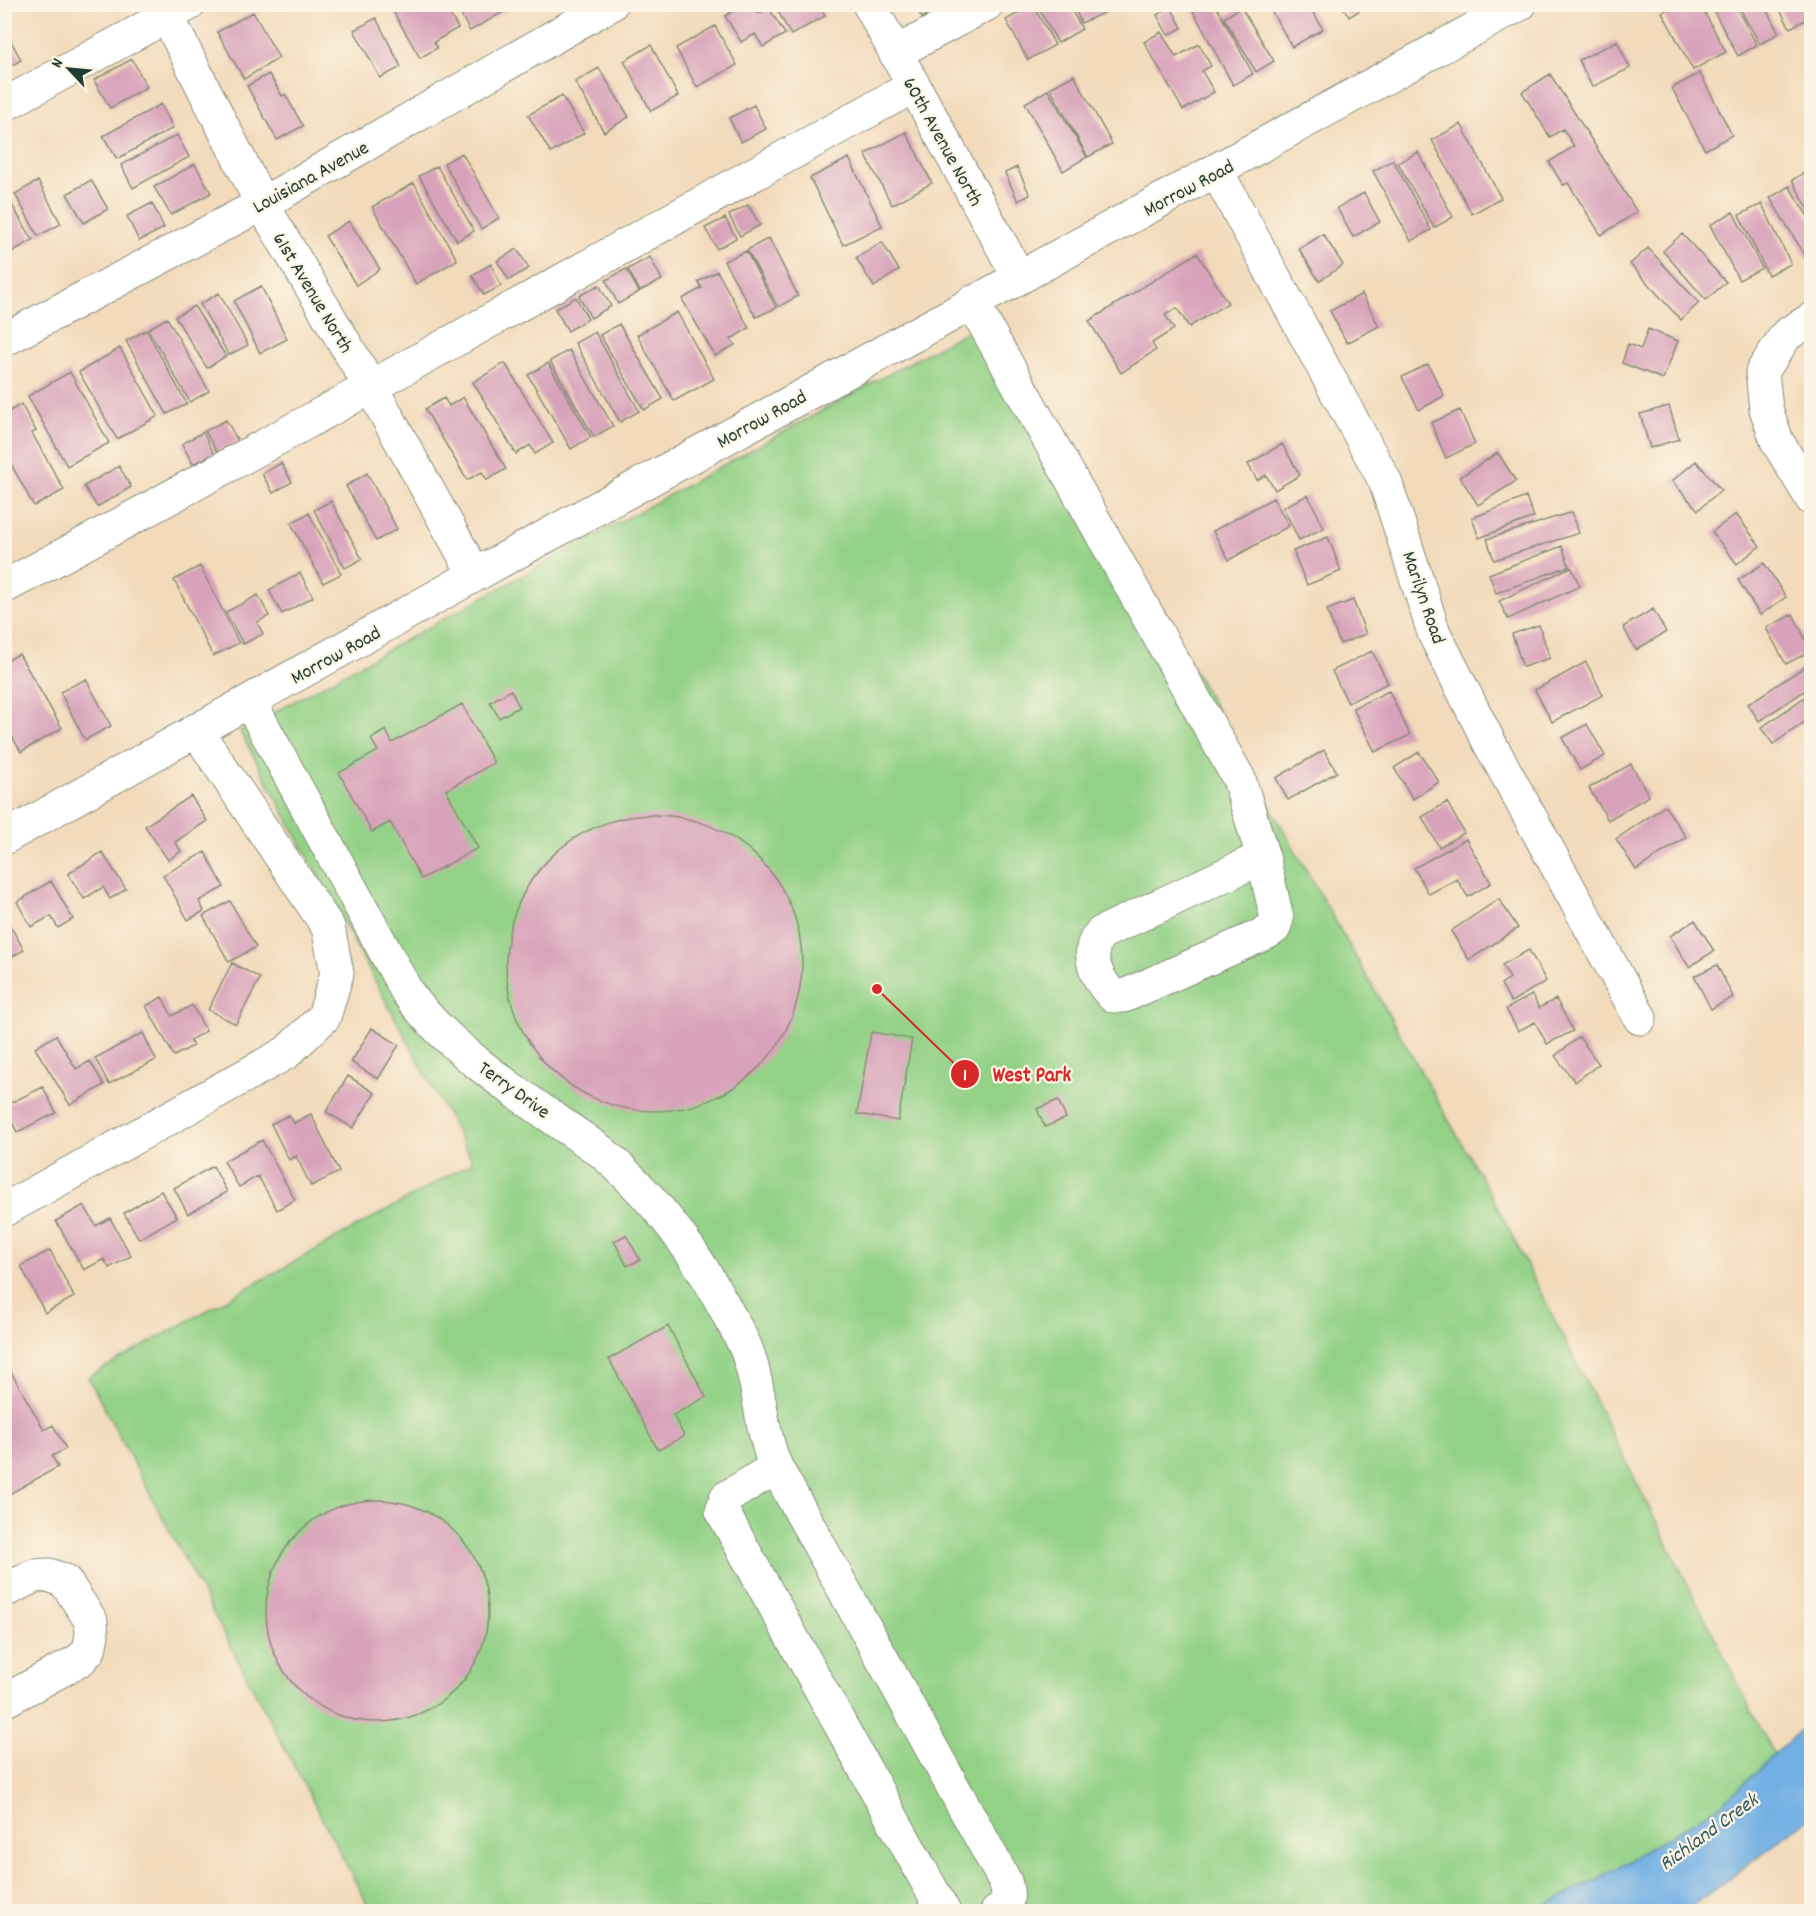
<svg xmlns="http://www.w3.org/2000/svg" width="1816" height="1916" viewBox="0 0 1816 1916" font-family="Dekko,sans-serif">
<rect width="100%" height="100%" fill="#fcf5e5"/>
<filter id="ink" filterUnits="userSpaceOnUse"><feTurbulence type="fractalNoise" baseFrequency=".0167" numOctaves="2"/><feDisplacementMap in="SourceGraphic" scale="12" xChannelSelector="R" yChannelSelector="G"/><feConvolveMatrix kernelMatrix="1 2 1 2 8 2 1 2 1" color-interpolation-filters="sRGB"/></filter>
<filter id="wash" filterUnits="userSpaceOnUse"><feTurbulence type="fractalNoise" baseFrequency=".008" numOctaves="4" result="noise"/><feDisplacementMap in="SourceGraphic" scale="24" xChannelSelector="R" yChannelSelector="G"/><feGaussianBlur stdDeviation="1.35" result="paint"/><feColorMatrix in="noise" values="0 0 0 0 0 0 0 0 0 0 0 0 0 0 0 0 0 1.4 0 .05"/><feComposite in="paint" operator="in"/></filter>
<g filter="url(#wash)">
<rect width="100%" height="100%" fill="#f2dabb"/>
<!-- green -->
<path fill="#93d187" stroke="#59875e" stroke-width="1.5" d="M996,315L1275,815L1494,1200L1785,1777L1591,1911H371L88,1377L473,1162L240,731Z"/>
<!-- water -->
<path fill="#71afe4" stroke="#48768c" stroke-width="1.5" d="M1811,1720V1817L1685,1911H1534L1598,1879L1721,1805Z"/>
<g id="blocks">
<!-- building -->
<path fill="#d8a3ba" d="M389,4H444L458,28L434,42L437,48L420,58Z
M455,4H510L512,7L470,31Z
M744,4H752L758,14L769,8L785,34L763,47L755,34L741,42L725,16Z
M774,4H819L825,16L791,35Z
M914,4H945L922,18Z
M1036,4H1068L1082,29L1058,43Z
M1073,4H1105L1108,11L1081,23Z
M1201,4H1215L1253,74L1233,85L1192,9Z
M1281,4H1308L1323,29L1292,47L1271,10Z
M1341,4H1370L1349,17Z
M1676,4H1700L1726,52L1693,70L1662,12Z
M1710,4H1734L1757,45L1738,56Z
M1737,4H1763L1779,33L1760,44Z
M1777,4H1802L1809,18L1790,28Z
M1033,5L1055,45L1028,60L1006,20Z
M1171,7L1182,28L1168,35L1157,15Z
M1241,7L1274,61L1256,72L1224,18Z
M253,12L279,58L244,79L217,32Z
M376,18L401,67L380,78L354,30Z
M715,26L737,65L697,87L676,48Z
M1161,32L1176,57L1199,44L1211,66L1202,71L1214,92L1183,110L1144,42Z
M11,41L21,60L4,70V45Z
M1617,41L1630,68L1592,87L1579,60Z
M651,45L678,96L651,111L624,61Z
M132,59L147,87L110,108L94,80Z
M599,68L629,117L604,132L575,82Z
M1700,73L1732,135L1705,150L1672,88Z
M269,74L282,96L285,94L303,126L277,140L247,86Z
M1550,74L1637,212L1601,235L1568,183L1563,185L1549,162L1574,146L1563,129L1550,137L1522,92Z
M1074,75L1112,144L1088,157L1050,88Z
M1048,90L1087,157L1063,171L1025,103Z
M562,96L584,133L551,153L528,115Z
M161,104L173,128L117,159L103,136Z
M754,105L766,129L741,142L729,118Z
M1461,124L1501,198L1472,214L1432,140Z
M906,132L932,183L892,205L865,154Z
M177,135L189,157L133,188L121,165Z
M1418,152L1453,217L1434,228L1398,163Z
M462,153L499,218L481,229L444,163Z
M849,158L882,226L843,245L810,178Z
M1393,160L1431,230L1411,241L1373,171Z
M195,164L211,193L171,215L154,187Z
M437,166L474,231L457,241L419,176Z
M1017,167L1030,195L1018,201L1005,173Z
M1812,168V215L1792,180Z
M91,180L108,209L84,223L67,194Z
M38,181L61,224L38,236L15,194Z
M414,183L457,260L416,284L372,207Z
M1789,186L1812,223V261L1809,262L1770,198Z
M1364,193L1380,222L1353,237L1337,208Z
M7,197L33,240L11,252L5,241V198Z
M152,203L164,228L139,241L127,216Z
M1762,204L1791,264L1768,275L1739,215Z
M748,205L760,225L740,236L729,215Z
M1733,212L1762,268L1739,280L1710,225Z
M725,218L736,238L717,249L705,228Z
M349,221L380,269L356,285L325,236Z
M1323,234L1343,265L1319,281L1299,249Z
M1682,234L1726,282L1706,300L1663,251Z
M769,238L798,296L778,307L747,250Z
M882,242L899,270L874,287L856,258Z
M1648,248L1699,303L1681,320L1630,264Z
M517,249L529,268L509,280L497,261Z
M746,251L776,308L756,317L724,261Z
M1197,253L1228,303L1189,327L1177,308L1165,315L1174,329L1152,343L1156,350L1121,373L1089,321Z
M650,257L662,280L640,291L628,269Z
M491,264L501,286L484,295L472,275Z
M626,269L639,292L618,304L606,280Z
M717,271L749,328L731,339L735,345L715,356L682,299L702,288L698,282Z
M599,285L611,306L591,318L579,296Z
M261,286L287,339L260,353L234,301Z
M219,293L248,345L229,355L200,304Z
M1362,294L1379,326L1347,343L1330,311Z
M576,297L588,319L568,331L555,309Z
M194,306L226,356L207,368L175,317Z
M677,312L714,379L674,401L637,335Z
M167,318L209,391L190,402L148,329Z
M619,324L663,399L644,410L600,335Z
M1648,329L1678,341L1663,379L1622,363L1628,344L1641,349Z
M146,330L187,404L167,414L126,341Z
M595,332L639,411L620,422L575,343Z
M120,348L158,416L117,439L79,372Z
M569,350L613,426L594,437L550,361Z
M505,363L553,443L535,454L530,445L516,454L473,382Z
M548,363L591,437L571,449L528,375Z
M1428,364L1444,396L1419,410L1402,377Z
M70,372L109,443L67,466L28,396Z
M463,397L506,469L487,480L482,472L467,480L425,409L444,398L449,406Z
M21,404L36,431L32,433L64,490L34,506L5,453V414Z
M1669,406L1679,439L1650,448L1640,414Z
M1460,410L1475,444L1446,458L1431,423Z
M226,420L238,441L217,452L205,431Z
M203,432L214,454L193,464L182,444Z
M1282,444L1300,475L1275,490L1266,475L1257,480L1248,464Z
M1498,453L1516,481L1478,505L1460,477Z
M1696,461L1721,490L1698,510L1672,481Z
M281,463L292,482L273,493L262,474Z
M119,466L131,487L97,507L84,486Z
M367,473L397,529L376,541L346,486Z
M1308,495L1324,528L1299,540L1283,507Z
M1526,497L1534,517L1479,538L1472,518Z
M1273,498L1289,526L1229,560L1213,531Z
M331,501L362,559L345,568L314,510Z
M1572,512L1579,533L1494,560L1487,539Z
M309,513L341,574L323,583L291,523Z
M1736,514L1760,546L1737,564L1712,532Z
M1328,537L1341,571L1307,585L1293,551Z
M1562,546L1569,566L1496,593L1489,574Z
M1764,563L1786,597L1760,615L1738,580Z
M200,566L239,643L213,656L174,580Z
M1571,567L1580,586L1508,619L1499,601Z
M300,573L313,597L282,614L269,590Z
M258,595L269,616L257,622L263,634L243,644L226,612Z
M1353,600L1366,634L1340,644L1327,610Z
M1653,609L1666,632L1636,650L1623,627Z
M1793,614L1811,651L1786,664L1766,628Z
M4,625L12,638L4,642Z
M1539,625L1550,658L1523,667L1512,634Z
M1372,651L1388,683L1348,703L1332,671Z
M19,654L62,728L21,752L4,723V662Z
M1586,662L1603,695L1552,722L1535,690Z
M1812,662V686L1759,721L1748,704Z
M86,679L111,726L85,740L60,692Z
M511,690L519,707L499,718L490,702Z
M1389,691L1410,735L1375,752L1353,708Z
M1812,692V717L1773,744L1761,728Z
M462,704L494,763L446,790L478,848L421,879L390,822L372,832L339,773L378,751L371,739L379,734L386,730L392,743Z
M1587,724L1605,756L1580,770L1562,738Z
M1324,750L1337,772L1288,800L1276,778Z
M1419,752L1439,782L1413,799L1394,768Z
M1631,764L1649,796L1608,820L1589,788Z
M191,796L207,821L175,842L181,851L168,860L145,826Z
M1447,802L1464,833L1439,847L1422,817Z
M1665,806L1686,837L1636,870L1616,839Z
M506 963a148 148 0 1 1 296 0a148 148 0 1 1-296 0Z
M1466,839L1491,883L1468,897L1457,879L1429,894L1414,868Z
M102,852L126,889L110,899L103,887L84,899L68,874Z
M205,852L224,887L199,901L204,911L188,920L163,875Z
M51,881L73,919L58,928L51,916L31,927L17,902Z
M1499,899L1518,928L1469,960L1451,931Z
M230,901L256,947L229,962L203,916Z
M4,915L24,950L4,961Z
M1695,920L1714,951L1689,967L1670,936Z
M1529,950L1546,981L1511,1002L1501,984L1510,978L1502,965Z
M232,963L260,978L236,1024L208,1010Z
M1717,965L1733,997L1711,1009L1694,976Z
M1532,995L1539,1008L1556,999L1573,1031L1547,1044L1535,1022L1518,1031L1506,1009Z
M162,997L172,1016L192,1005L206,1031L190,1040L193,1046L174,1056L146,1006Z
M372,1028L399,1045L378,1079L351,1062Z
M871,1032L912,1039L898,1121L857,1114Z
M143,1033L156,1060L109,1084L95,1058Z
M56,1035L76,1069L90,1061L104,1085L70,1105L35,1048Z
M1579,1037L1599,1064L1575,1082L1555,1056Z
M348,1076L375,1093L353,1128L326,1112Z
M43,1087L56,1113L17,1132L4,1106Z
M1058,1100L1066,1118L1045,1127L1037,1109Z
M311,1114L339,1172L311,1186L296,1156L289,1160L271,1124L289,1115L294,1123Z
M262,1140L295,1200L277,1210L258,1176L239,1187L224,1161Z
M213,1166L227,1192L188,1214L174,1188Z
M161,1191L177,1217L139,1239L124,1213Z
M84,1205L96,1226L110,1218L131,1256L109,1268L104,1259L84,1270L56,1221Z
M626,1235L640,1260L627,1266L614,1241Z
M50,1250L74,1297L45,1313L21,1266Z
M668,1326L706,1397L673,1415L684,1436L658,1450L609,1359Z
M4,1360L44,1430L53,1425L66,1449L52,1456L58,1467L4,1497Z
M266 1611a111 111 0 1 1 222 0a111 111 0 1 1-222 0Z"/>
</g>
</g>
<g filter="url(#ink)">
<use href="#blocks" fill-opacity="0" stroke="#888c78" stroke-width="1.5"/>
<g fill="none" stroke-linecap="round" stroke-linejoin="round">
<defs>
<path id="minor" d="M161,4L262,204L372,389L475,575
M869,4L1019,277
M895,53L987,4
M4,105L189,4
M1217,172L1385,481L1434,633L1489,742L1640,1018
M972,302L1239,779L1263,857L1277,919L1274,928L1266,933L1124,996H1113C1097,980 1083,951 1101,933L1263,857
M1812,319L1786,335L1762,372L1766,409L1777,441L1812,499
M4,340L262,204L611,4
M4,587C310,424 610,252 914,86
M250,702L407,992C452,1055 539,1107 602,1152C654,1197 694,1249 726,1310C733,1324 742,1337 747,1351C761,1389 760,1430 776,1467L1005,1881C1009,1894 1010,1905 997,1912
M4,838L475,575L1520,4
M4,1210L286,1053L324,1017L337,973L328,927L196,730
M776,1467L726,1498L722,1511L944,1912
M4,1591L34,1576L49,1575L65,1581L91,1621L92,1635L89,1650L80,1660L4,1701"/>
</defs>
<!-- minor casing -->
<use href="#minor" stroke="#888c78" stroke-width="35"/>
<!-- minor -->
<use href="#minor" stroke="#fff" stroke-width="33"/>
</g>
</g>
<g text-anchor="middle" stroke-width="4.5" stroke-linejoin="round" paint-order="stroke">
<!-- street labels -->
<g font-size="20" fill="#1f3d34" stroke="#fcf5e5">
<text transform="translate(944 141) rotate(61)" y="7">60th Avenue North</text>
<text transform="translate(310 176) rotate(-29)" y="7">Louisiana Avenue</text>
<text transform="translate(1188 187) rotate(-28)" y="7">Morrow Road</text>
<text transform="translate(314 292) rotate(59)" y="7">61st Avenue North</text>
<text transform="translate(761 418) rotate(-29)" y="7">Morrow Road</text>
<text transform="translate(1425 597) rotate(71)" y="7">Marilyn Road</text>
<text transform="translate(335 654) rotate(-29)" y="7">Morrow Road</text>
<text transform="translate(515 1089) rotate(36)" y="7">Terry Drive</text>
</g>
<!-- water labels -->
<g font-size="21" font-style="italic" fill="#345a60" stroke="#fcf5e5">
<text transform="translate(1708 1831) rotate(-36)" y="7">Richland Creek</text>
</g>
</g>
<!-- callouts -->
<path fill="none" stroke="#d62828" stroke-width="2" d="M877 989L965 1074"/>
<g fill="#d62828" stroke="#fcf5e5" stroke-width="2">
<circle cx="877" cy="989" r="6"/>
<circle cx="965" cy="1074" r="15"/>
</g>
<g font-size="18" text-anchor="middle" font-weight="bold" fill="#fff">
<text x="965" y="1080">1</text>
</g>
<g font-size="21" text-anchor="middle" font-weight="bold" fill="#d62828" stroke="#fcf5e5" stroke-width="4.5" stroke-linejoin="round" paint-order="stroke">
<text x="1032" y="1081">West Park</text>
</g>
<!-- margin -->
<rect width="1816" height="1916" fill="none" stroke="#fcf5e5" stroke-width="24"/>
<!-- north arrow -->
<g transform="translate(69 69) rotate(296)" stroke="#fcf5e5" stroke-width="4.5" paint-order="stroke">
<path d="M0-4.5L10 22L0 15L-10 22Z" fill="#1f3d34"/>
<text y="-9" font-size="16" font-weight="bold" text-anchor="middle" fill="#1f3d34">N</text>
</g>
</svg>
